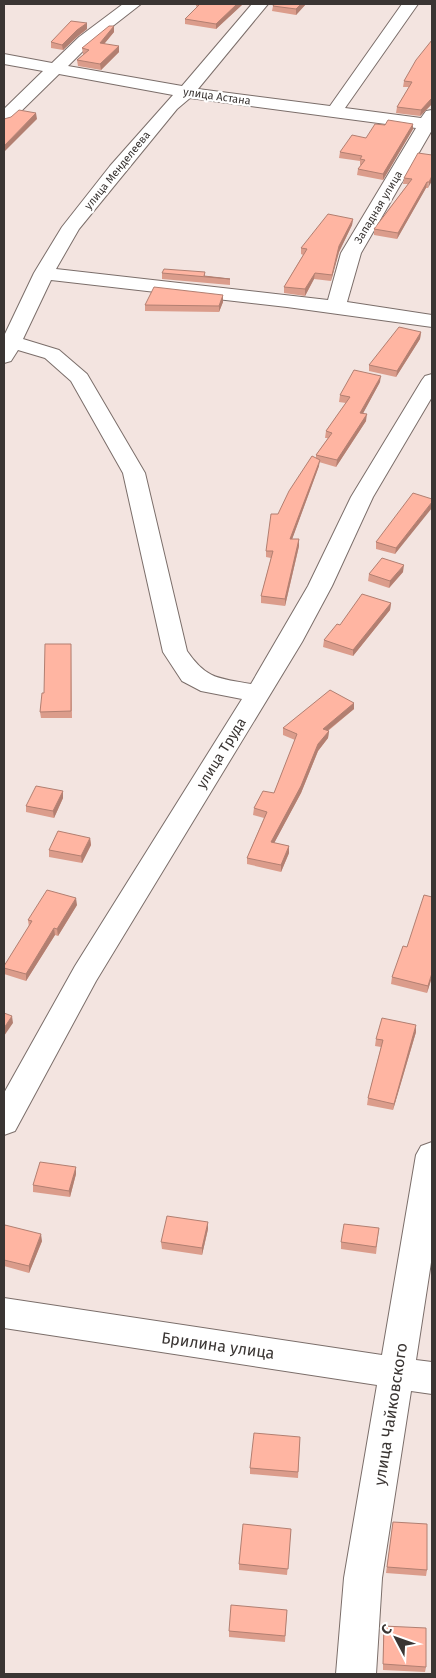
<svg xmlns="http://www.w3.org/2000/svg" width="436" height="1678" viewBox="0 0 436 1678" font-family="'Fira Sans',sans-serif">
<rect width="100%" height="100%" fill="#f3e4e0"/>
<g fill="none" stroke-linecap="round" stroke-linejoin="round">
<defs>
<path id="minor" d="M123,4H141L91,43L68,66L182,86L252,4H268L198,89L330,106L402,4H418L345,108L421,118L426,111L432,110V130L361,253L347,302L432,315V327L287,307L51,280L23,339L59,350L87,374L145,473L187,651C207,680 219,678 251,684L308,586L351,497L422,380L425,376L432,374V397L373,497L332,586L302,642L96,981L15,1131L4,1135V1093L75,966L242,699L201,691L182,681L163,652L123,473L71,381L45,358L18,350L11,361L4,363V336L34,273L62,227L110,166L173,95L59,74L10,122L4,123V109L43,71L4,64V54L52,63L79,37ZM190,98L416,128L341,253L328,300L56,269L79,229L177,109Z
M432,1142V1256L416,1360L432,1362V1394L411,1391L382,1578L376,1674H336L344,1578L377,1385L4,1328V1298L382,1355L416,1155L421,1146Z"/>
</defs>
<!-- minor casing -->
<use href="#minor" stroke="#7b6e6a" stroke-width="2"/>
<!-- minor -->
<use href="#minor" fill="#fff" fill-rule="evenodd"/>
</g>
<!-- wall -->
<path fill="#db9c8b" d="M196,4H243L216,29L185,24V19L197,7L196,6Z
M274,4H306L296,15L272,11L273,6Z
M87,23V29L78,36L63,50L51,48V42Z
M114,26V32L104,44L119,52L101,70L78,66L77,60L84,54H83L82,48Z
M432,40V105H431L420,116L396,113L397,107L409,87H403L404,81Z
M413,129L383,180L357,175L358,169L361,165H360V161L339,158L340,152L366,138Z
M432,155L428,188H426L397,239L374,235V229L408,184H403L404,178Z
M353,219L352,225L339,252L331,281L314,279L305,296L284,293V287L303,255L301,254V248Z
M205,272V276L230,279V285L162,279V273Z
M223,295V302L219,312L145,311V305Z
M421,332L420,339L396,377L369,371V365Z
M380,382L363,413L366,421L336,467L319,462V466L292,539H299V546L285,606L261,603V596L271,558L266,557V551L278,514L316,458V455L328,438H325L326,431L346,403L339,402L340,395Z
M432,499L395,554L376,549V542Z
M403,572L389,588L368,581L369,574Z
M391,603L390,610L353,656L323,647L324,640L340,625Z
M71,644L72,718H41L40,712L44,693Z
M354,703V709L328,731H329L328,738L318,751L301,793L274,843L289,846V853L281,872L247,864V858L264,818L253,815L254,808L274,793L295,740L283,735V728Z
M63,791V798L54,818L26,812V806Z
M90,838L91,845L82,863L49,857V850Z
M77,905L58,936L55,935L26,981L4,974V966L29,927L28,920Z
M392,977H432L427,993L391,984Z
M416,1032L393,1110L367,1105L368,1098L381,1047L375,1046L376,1039Z
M76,1174L70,1197L33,1192V1185Z
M4,1228L42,1241L29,1273L4,1266Z
M379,1228L376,1254L341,1249V1242Z
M208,1229L202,1255L162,1249L161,1242Z
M300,1437L298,1478L250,1474V1468Z
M393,1522L427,1570L426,1576L386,1573Z
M291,1529L287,1575L239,1570V1564Z
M287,1610L285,1642L229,1637V1631Z
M384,1626L426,1667L425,1672L383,1670V1632Z"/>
<!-- shaded-wall -->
<path fill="#b27f71" d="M237,4H243L216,29V24Z
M301,4H306L296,15V9Z
M87,23V29L78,36L63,50L62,45L77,30Z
M114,26V32L100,49V43Z
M119,46V52L101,70L100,64Z
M431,99V105L420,116L421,110Z
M36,113L37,119L4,152V146Z
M413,124V129L383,180V174Z
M432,176V181L428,188L429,182Z
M427,182L426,188L397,239L398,233Z
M353,219L352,225L339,252L331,281L332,275L339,246Z
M315,273L314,279L305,296V289Z
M223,295V302L219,312V306Z
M421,332L420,339L396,377L397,371Z
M381,376L380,382L360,419V413Z
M367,414L366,421L336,467L337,460Z
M320,460L319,466L290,545V539Z
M432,502V508L395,554L396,548Z
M299,539V546L285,606V599Z
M404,565L403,572L389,588L390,581Z
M391,603L390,610L353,656V650Z
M354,703V709L322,735L323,729Z
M329,731L328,738L318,751L301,793L271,849V842L318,744Z
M63,791V798L54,818L53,811Z
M90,838L91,845L82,863L81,856Z
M289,846V853L281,872V865Z
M76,898L77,905L58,936L57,929Z
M54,928L55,935L26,981V974Z
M432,973V977L427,993L428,986Z
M12,1016L13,1023L4,1036V1028Z
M416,1025V1032L393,1110L394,1104Z
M76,1167V1174L70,1197L69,1191Z
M208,1222V1229L202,1255V1248Z
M41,1234L42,1241L29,1273V1266Z"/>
<!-- building -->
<path fill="#ffb5a2" stroke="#b27f71" d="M200,4H237L216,24L185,19Z
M274,4H301L296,9L273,6Z
M71,21L87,23L77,30L62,45L51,42Z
M109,26H114L100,43L119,46L100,64L77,60L89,50L82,48Z
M432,40V100L431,99L421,110L397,107L412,82L404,81L416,60Z
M19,110L36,113L4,146V119L11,117Z
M388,120L413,124L383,174L358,169L365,160L360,159L362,156L340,152L352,135L366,138L375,124L385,125Z
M418,153L432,155V176L429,182H427L398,233L374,229L412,179L404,178Z
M328,214L353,219L339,246L332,275L315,273L305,289L284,287L307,249L301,248Z
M164,269L205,272L204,276L230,279L162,273Z
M154,287L223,295L219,306L145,305Z
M399,327L421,332L397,371L369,365Z
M354,370L381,376L360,413L367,414L337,460L316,455L332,433L326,431L350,397L340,395Z
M312,456L320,460L290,539H299L285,599L261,596L273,551H266L271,514H278L289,491Z
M413,493L432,499V502L396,548L376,542Z
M382,558L404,565L390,581L369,574Z
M362,594L391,603L353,650L324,640L337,624L340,625Z
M45,644H71V711L40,712L42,693H44Z
M330,690L354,703L323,729L329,731L318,744L301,786L271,842L289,846L281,865L247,858L267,812L254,808L263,791L274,793L297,734L283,728Z
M36,786L63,791L53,811L26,806Z
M58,831L90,838L81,856L49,850Z
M47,890L76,898L57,929L54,928L26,974L4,968V966L32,921L28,920Z
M424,895L432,897V973L428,986L392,977L403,946L407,947Z
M4,1013L12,1016L4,1028Z
M382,1018L416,1025L394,1104L368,1098L383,1040L376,1039Z
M40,1162L76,1167L69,1191L33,1185Z
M167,1216L208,1222L202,1248L161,1242Z
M344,1224L379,1228L376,1247L341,1242Z
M5,1225L41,1234L29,1266L4,1260V1228Z
M254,1433L300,1437L298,1472L250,1468Z
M393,1522L427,1524V1570L387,1567Z
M243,1524L291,1529L288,1569L239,1564Z
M231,1605L287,1610L285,1636L229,1631Z
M384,1626L426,1628V1667L383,1664Z"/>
<g text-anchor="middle" stroke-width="4.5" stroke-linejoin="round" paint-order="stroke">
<!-- far-street labels -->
<g font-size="11" fill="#3a3533" stroke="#fff">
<text transform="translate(217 96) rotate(8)" y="4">улица Астана</text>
<text transform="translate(117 170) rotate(-51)" y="4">улица Менделеева</text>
<text transform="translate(378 207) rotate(-59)" y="4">Западная улица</text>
</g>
<!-- street labels -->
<g font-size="14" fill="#3a3533" stroke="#fff">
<text transform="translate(221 753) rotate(-58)" y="5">улица Труда</text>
</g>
<!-- near-street labels -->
<g font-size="16" fill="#3a3533" stroke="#fff">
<text transform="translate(218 1345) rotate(8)" y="6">Брилина улица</text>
<text transform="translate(390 1414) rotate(-81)" y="6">улица Чайковского</text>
</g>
</g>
<!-- border -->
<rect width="436" height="1678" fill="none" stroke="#3a3533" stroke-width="10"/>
<!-- north arrow -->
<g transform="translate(396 1638) rotate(311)" stroke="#ffffff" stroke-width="4" paint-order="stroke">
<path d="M0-4L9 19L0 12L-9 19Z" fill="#3a3533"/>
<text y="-8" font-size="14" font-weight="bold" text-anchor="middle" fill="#3a3533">С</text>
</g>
</svg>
